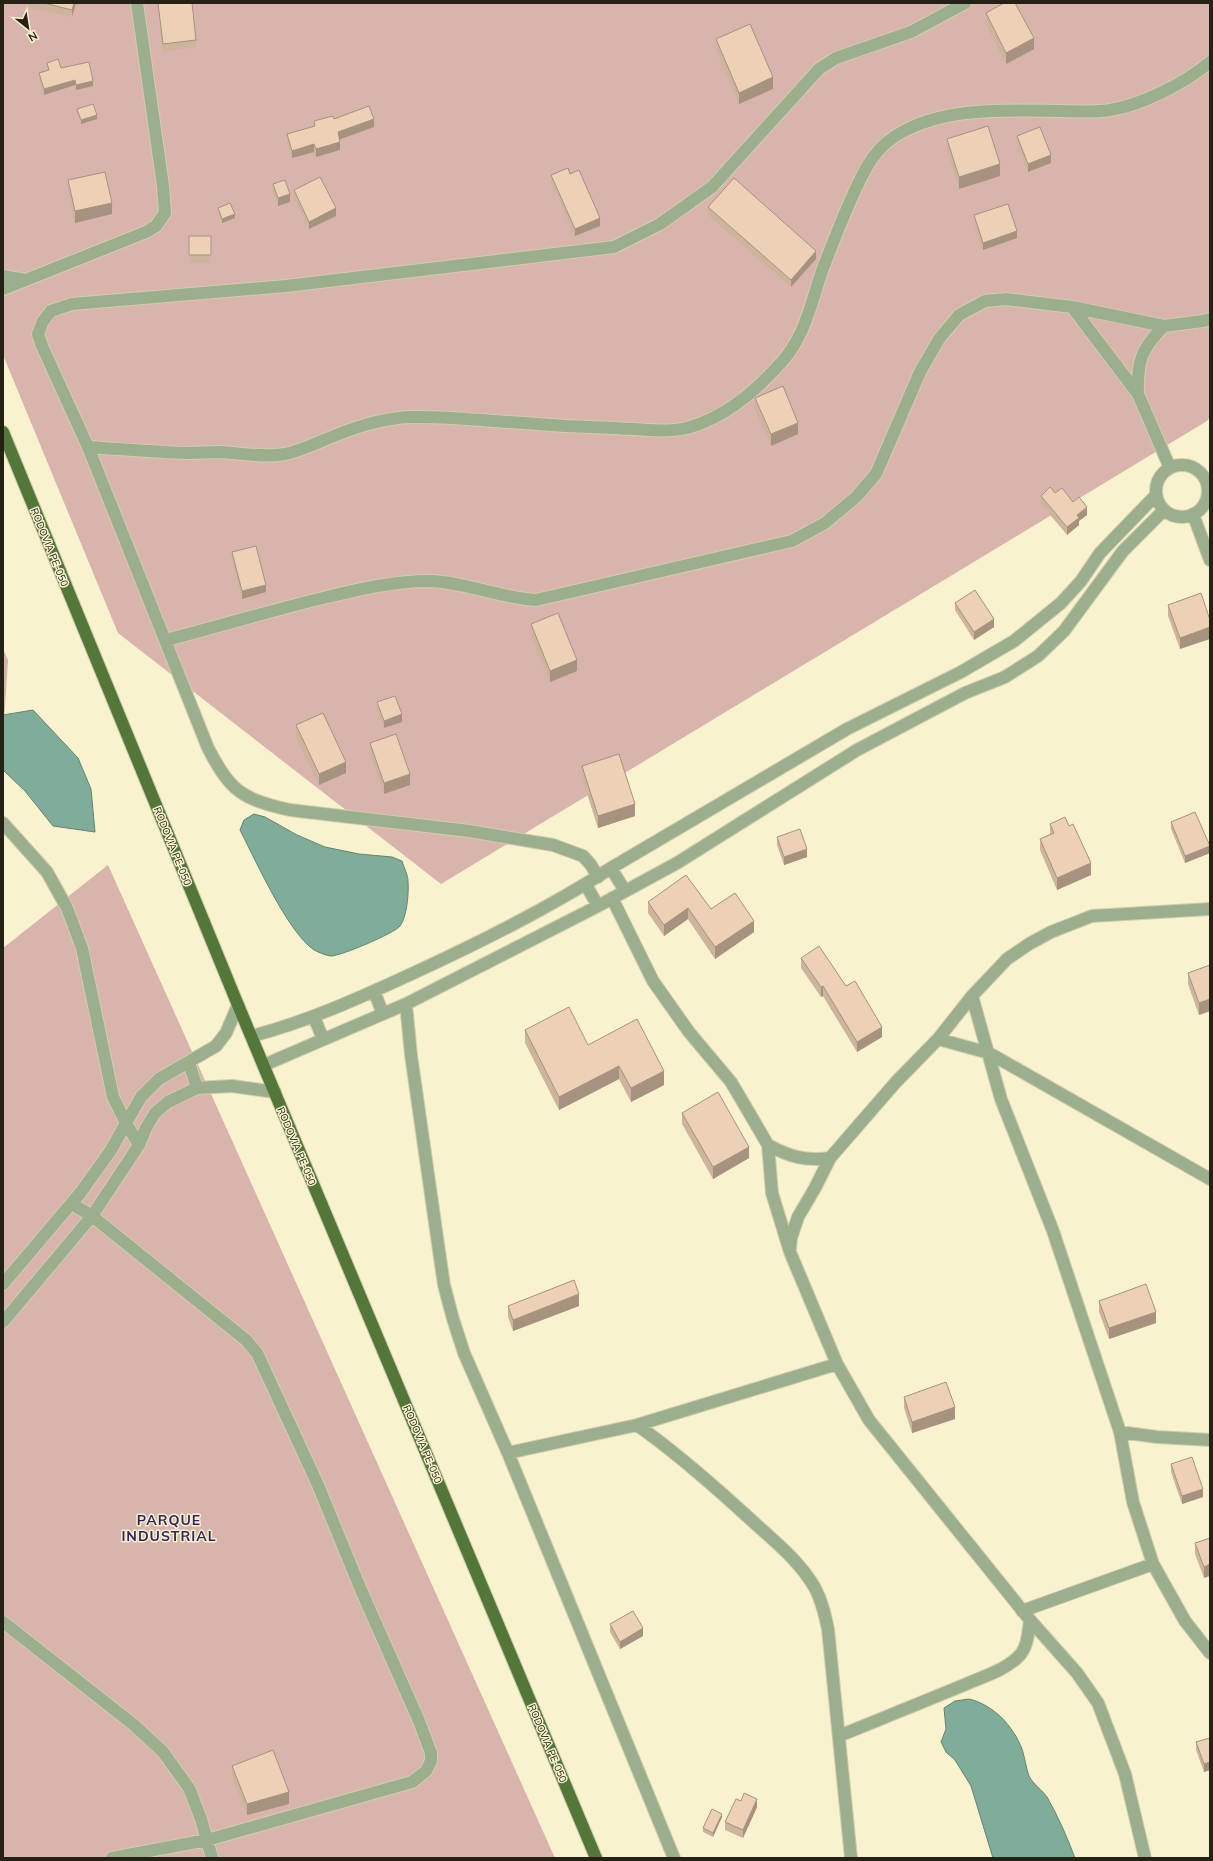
<svg xmlns="http://www.w3.org/2000/svg" width="1213" height="1861" viewBox="0 0 1213 1861" font-family="Mulish,sans-serif">
<rect width="100%" height="100%" fill="#f8f2ce"/>
<!-- green -->
<path fill="#d9b4ac" d="M3,3H1210V417L1207,421L441,884L118,633L3,355Z
M3,649L8,660L3,735Z
M108,865L555,1858H3V948Z"/>
<!-- water -->
<path fill="#80ad9a" stroke="#648372" d="M33,710L78,758L91,789L95,832L53,826L25,791L3,770V715Z
M254,814L265,817L297,835L325,847L359,854L392,857L402,861C404,868 408,875 408,881C409,892 407,917 400,926C395,933 341,956 331,956C327,956 318,952 314,950C287,931 256,861 240,830L244,820Z
M969,1699C994,1705 1013,1726 1022,1749C1025,1758 1026,1768 1029,1776C1033,1784 1042,1790 1047,1797C1058,1816 1067,1837 1075,1858H993L971,1786L955,1760L946,1752L941,1742L946,1729L944,1708L955,1701Z"/>
<g fill="none" stroke-linecap="round" stroke-linejoin="round">
<defs>
<path id="street" d="M3,276L25,280
M3,289L146,232L156,226L165,213L163,186L137,3
M1072,307L1138,394L1170,468
M1138,394C1137,361 1141,349 1164,326
M88,447C120,449 153,452 186,453C197,453 208,452 219,452C240,453 264,458 285,454C302,451 318,442 334,436C358,426 385,418 411,417C444,416 477,420 509,422C544,425 579,427 615,428C638,429 664,433 687,428C724,418 753,393 778,366C805,338 810,306 822,271C833,242 844,214 857,186C867,165 876,148 897,135C942,107 1006,110 1057,111C1075,111 1092,113 1110,110C1142,105 1185,83 1210,62
M1156 491a26 26 0 1 1 52 0a26 26 0 1 1-52 0Z
M1193,514L1210,560
M166,640C220,626 273,610 327,597C361,589 394,581 429,581C466,582 500,598 536,600L792,541L825,523L856,497L876,474L920,372L939,339L959,315L985,301L1006,299L1072,307L1164,326L1203,321L1210,319
M3,823L47,872L67,908L82,948L113,1097L126,1123L111,1150L81,1192L3,1284
M611,868L625,891
M598,877L591,865L583,856L553,845L469,831L290,810C242,799 231,792 208,748L88,447L42,346L38,334L43,321L51,311L72,304L286,286L614,247L660,224L712,187L819,69L836,58L911,32L965,3
M586,885L598,906
M612,898L653,981L689,1032L731,1082L768,1145L772,1193L790,1252L837,1364L869,1420L1030,1620L1077,1673L1098,1703L1125,1774L1145,1858
M374,991L383,1014
M972,996L1001,1099L1053,1231L1120,1432L1133,1502L1153,1564L1185,1621L1210,1653
M406,1004L411,1055L439,1251L444,1285L453,1319L464,1353L508,1453L674,1858
M314,1017L323,1039
M252,1036C306,1022 357,999 407,976C477,944 546,910 611,868L847,729L961,672L1014,641L1061,603L1081,581L1100,553L1156,495
M938,1039L989,1053L1210,1179
M189,1063L197,1088
M264,1065L406,1004L598,906L677,863L857,750L965,693L1005,677L1038,656L1064,631L1123,551L1164,510
M139,1145L126,1123L141,1097L159,1079L216,1046L226,1033L238,1005
M768,1145C790,1157 805,1161 830,1158
M72,1204L92,1216L246,1340L257,1353L318,1485L361,1590L419,1721L431,1753V1761L426,1771L412,1782L207,1840L112,1858
M790,1249L791,1238L798,1217L815,1188L830,1158L896,1082L938,1039L972,996L1007,959L1029,944L1051,932L1092,916L1210,909
M3,1322L92,1216L139,1145L146,1128L155,1113L168,1102L197,1088L232,1086L275,1092
M637,1425C677,1453 713,1485 749,1518C773,1540 799,1560 815,1588C822,1601 825,1615 828,1629L851,1858
M1120,1432L1157,1437L1210,1440
M508,1453L637,1425L837,1364
M1022,1611L1153,1564
M3,1622L134,1725L163,1752L189,1788L201,1819L212,1858
M839,1736C880,1719 922,1702 964,1685C981,1677 1004,1671 1018,1657C1028,1648 1028,1633 1030,1620"/>
<path id="primary" d="M3,432L238,1005L596,1858"/>
</defs>
<!-- street casing -->
<use href="#street" stroke="#d2cdad" stroke-width="14"/>
<!-- primary casing -->
<use href="#primary" stroke="#d2cdad" stroke-width="14"/>
<!-- street -->
<use href="#street" stroke="#9baf8e" stroke-width="12"/>
<!-- primary -->
<use href="#primary" stroke="#537739" stroke-width="12"/>
</g>
<!-- wall -->
<path fill="#ccb49d" d="M29,3H76L72,17L29,7Z
M157,3H192L196,40V47L163,52Z
M986,13L1034,49L1006,64L986,24Z
M716,39L773,89L739,104L716,50Z
M47,63L61,68L93,86L76,90L75,85L44,95L39,79V73L48,70Z
M77,109L97,119L81,124L77,113Z
M334,119L374,127L340,139V150L316,157L314,152L292,158L287,142V134L314,127V121Z
M1017,136L1051,163L1028,172L1017,144Z
M947,139L1000,176L959,189L947,150Z
M570,174L600,226L575,236L551,182V175Z
M68,180L112,214L75,223L68,191Z
M273,184L290,202L278,206L273,192Z
M294,190L336,216L309,229L294,198Z
M708,207L816,259L791,287L708,215Z
M218,208L235,218L222,223L218,212Z
M974,215L1017,238L983,250L974,223Z
M189,236H211V263H189Z
M755,398L798,434L771,446L755,409Z
M1055,493L1073,502L1087,515L1079,521V525L1067,535L1041,504V496Z
M232,552L266,592L242,599L232,560Z
M1201,593L1180,649L1168,616V605Z
M955,603L994,627L974,640L955,610Z
M531,624L577,671L550,682L531,635Z
M377,702L402,722L384,728L377,710Z
M296,725L346,773L319,785L296,737Z
M370,743L410,785L384,794L370,754Z
M582,766L635,816L598,828L582,778Z
M1171,822L1210,853L1185,863L1171,829Z
M1050,824L1069,826L1091,875L1057,890L1040,850V839L1050,834Z
M777,837L807,857L784,865L777,845Z
M648,902L711,909L754,932L715,959L688,919L664,936L648,913Z
M801,958L846,986L882,1037L857,1052L823,996L821,997L801,968Z
M1210,965V1011L1199,1015L1188,984V973Z
M525,1030L588,1045L664,1085L631,1102L619,1079L559,1110L525,1043Z
M682,1113L749,1158L713,1179L682,1124Z
M1099,1301L1156,1323L1109,1339L1099,1312Z
M508,1306H579L513,1331L508,1317Z
M904,1397L955,1419L912,1433L904,1408Z
M1171,1464L1203,1497L1182,1504L1171,1472Z
M1210,1538L1204,1578L1195,1554V1543Z
M610,1624L643,1636L620,1649L610,1632Z
M1210,1738V1770L1204,1772L1196,1750V1742Z
M232,1766L289,1804L247,1815L232,1777Z
M757,1807L743,1838L725,1830V1822Z
M722,1817L713,1837L703,1832V1828Z"/>
<!-- shaded-wall -->
<path fill="#a6927f" d="M74,3H76L72,17V10Z
M1034,38V49L1006,64V53Z
M773,77V89L739,104V93Z
M75,80V85L44,95V89Z
M93,81V86L76,90V85Z
M97,115V119L81,124V120Z
M374,119V127L338,140V132Z
M340,142V150L316,157V149Z
M314,144V152L292,158V151Z
M1051,155V163L1028,172V164Z
M1000,164V176L959,189V177Z
M290,194V202L278,206V198Z
M112,203V214L75,223V211Z
M336,208V216L309,229V222Z
M235,214V218L222,223V219Z
M600,218V226L575,236V229Z
M1017,231V238L983,250V243Z
M816,251V259L791,287V280Z
M798,423V434L771,446V434Z
M1087,507V515L1079,521V525L1067,535V527L1077,515Z
M266,585V592L242,599V591Z
M994,619V627L974,640V632Z
M1210,627V639L1180,649V638Z
M577,660V671L550,682V671Z
M402,714V722L384,728V721Z
M346,762V773L319,785V774Z
M410,774V785L384,794V783Z
M635,804V816L598,828V816Z
M1210,846V853L1185,863V856Z
M807,849V857L784,865V857Z
M1091,863V875L1057,890V878Z
M688,908V919L664,936V925Z
M754,921V932L715,959V947Z
M823,986V996L821,997V987Z
M1210,999V1011L1199,1015V1003Z
M882,1027V1037L857,1052V1042Z
M619,1066V1079L559,1110V1097Z
M664,1071V1085L631,1102V1088Z
M749,1147V1158L713,1179V1167Z
M579,1294V1306L513,1331V1320Z
M1156,1312V1323L1109,1339V1328Z
M955,1407V1419L912,1433V1422Z
M1203,1489V1497L1182,1504V1496Z
M1210,1564V1576L1204,1578V1567Z
M643,1628V1636L620,1649V1642Z
M1210,1762V1770L1204,1772V1764Z
M289,1792V1804L247,1815V1804Z
M757,1799V1807L743,1838V1830Z
M722,1814V1817L713,1837V1833Z"/>
<!-- building -->
<path fill="#edd1b6" stroke="#a6927f" d="M44,3H74L72,10Z
M158,3H192L196,40L163,44Z
M1004,3H1015L1034,38L1006,53L986,13Z
M750,24L773,77L739,93L716,39Z
M58,59L61,68L89,62L93,81L76,85L75,80L44,89L39,73L49,70L47,63Z
M93,104L97,115L81,120L77,109Z
M369,106L374,119L338,132L340,142L316,149L314,144L292,151L287,134L315,126L314,121L333,116L334,119Z
M988,126L1000,164L959,177L947,139Z
M1040,127L1051,155L1028,164L1017,136Z
M568,168L570,174L579,170L600,218L575,229L551,175Z
M105,172L112,203L75,211L68,180Z
M320,177L336,208L309,222L294,190Z
M734,178L816,251L791,280L708,207Z
M285,180L290,194L278,198L273,184Z
M230,203L235,214L222,219L218,208Z
M1008,204L1017,231L983,243L974,215Z
M189,236H211V255H189Z
M783,386L798,423L771,434L755,398Z
M1050,487L1055,493L1062,488L1073,502L1079,497L1087,507L1077,515L1079,518L1067,527L1041,496Z
M256,546L266,585L242,591L232,552Z
M975,590L994,619L974,632L955,603Z
M1201,593L1210,620V627L1180,638L1168,605Z
M558,613L577,660L550,671L531,624Z
M395,696L402,714L384,721L377,702Z
M323,713L346,762L319,774L296,725Z
M396,734L410,774L384,783L370,743Z
M619,754L635,804L598,816L582,766Z
M1195,812L1210,846L1185,856L1171,822Z
M1065,817L1069,826L1073,824L1091,863L1057,878L1040,839L1054,833L1050,824Z
M800,829L807,849L784,857L777,837Z
M686,875L711,909L735,893L754,921L715,947L688,908L664,925L648,902Z
M819,946L846,986L855,981L882,1027L857,1042L823,986L821,987L801,958Z
M1210,965V999L1199,1003L1188,973Z
M569,1007L588,1045L637,1019L664,1071L631,1088L619,1066L559,1097L525,1030Z
M718,1092L749,1147L713,1167L682,1113Z
M574,1280L579,1294L513,1320L508,1306Z
M1146,1284L1156,1312L1109,1328L1099,1301Z
M946,1382L955,1407L912,1422L904,1397Z
M1192,1457L1203,1489L1182,1496L1171,1464Z
M1210,1538V1564L1204,1567L1195,1543Z
M633,1611L643,1628L620,1642L610,1624Z
M1210,1738V1762L1204,1764L1196,1742Z
M273,1750L289,1792L247,1804L232,1766Z
M744,1793L757,1799L743,1830L725,1822L736,1799L741,1801Z
M712,1809L722,1814L713,1833L703,1828Z"/>
<g text-anchor="middle" stroke-width="3" stroke-linejoin="round" paint-order="stroke">
<!-- street labels -->
<g font-size="10" fill="#242215" stroke="#f8f2ce">
<text transform="translate(50 547) rotate(68)" y="4">RODOVIA PE-050</text>
<text transform="translate(173 846) rotate(68)" y="4">RODOVIA PE-050</text>
<text transform="translate(297 1146) rotate(67)" y="4">RODOVIA PE-050</text>
<text transform="translate(423 1444) rotate(67)" y="4">RODOVIA PE-050</text>
<text transform="translate(548 1743) rotate(67)" y="4">RODOVIA PE-050</text>
</g>
<!-- district labels -->
<g font-size="14" font-weight="bold" letter-spacing="1" fill="#31245e" stroke="#f8f2ce">
<text x="169" y="1525">PARQUE<tspan x="169" dy="16">INDUSTRIAL</tspan></text>
</g>
</g>
<!-- border -->
<rect width="1213" height="1861" fill="none" stroke="#242215" stroke-width="8"/>
<!-- north arrow -->
<g transform="translate(28 28) rotate(150)" stroke="#f8f2ce" stroke-width="3" paint-order="stroke">
<path d="M0-3L7 15L0 10L-7 15Z" fill="#242215"/>
<text y="-6" font-size="11" font-weight="bold" text-anchor="middle" fill="#242215">N</text>
</g>
</svg>
